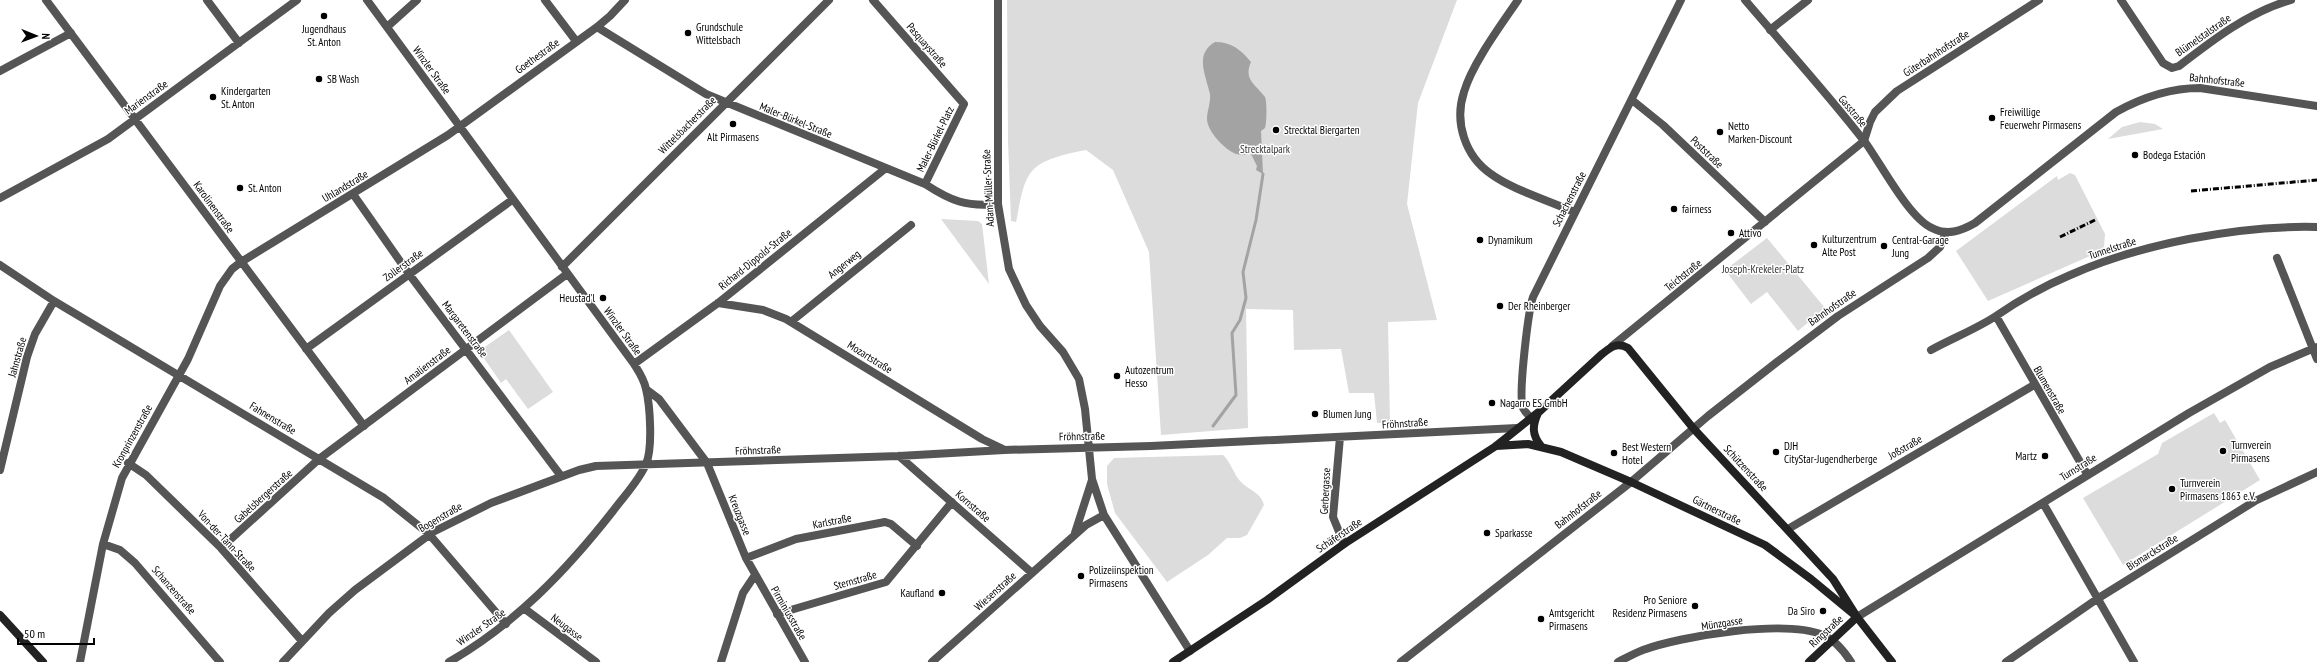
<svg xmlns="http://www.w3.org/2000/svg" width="2317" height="662" viewBox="0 0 2317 662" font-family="'PT Sans Narrow',sans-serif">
<rect width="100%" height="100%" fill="#fff"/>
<!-- green -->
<path fill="#dcdcdc" d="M1007,0H1457L1418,103L1407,204L1437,320L1388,322L1390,423H1377L1374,393H1349L1341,349L1294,350L1293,310L1246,309L1248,428L1161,435L1149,252L1113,170L1086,150C1073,152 1043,159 1034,169C1021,182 1020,206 1016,222L1011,221L1008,141Z
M2140,122L2155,124L2163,129L2108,139L2122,127Z
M2070,173L2075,175L2105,234L2104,247L2099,252L1988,301L1956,251L2057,176L2058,180Z
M941,219L978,221L982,224L989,284Z
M1767,238L1825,308L1798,331L1767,292L1751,304L1725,270Z
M509,330L553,392L528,409L506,379L501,383L479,351Z
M2214,413L2220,423L2225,420L2260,480L2123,565L2083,498L2158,454L2162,443Z
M1223,455C1231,462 1233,473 1240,481C1248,490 1261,492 1264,505L1247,535L1240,538H1227L1208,555L1167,582L1115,513L1107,484V466L1114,458Z"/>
<!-- water -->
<path fill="#a3a3a3" d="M1215,42C1232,42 1241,50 1251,62C1243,79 1256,85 1265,97C1267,101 1267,123 1265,128L1261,131L1263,174L1256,170L1257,166L1251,154C1246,155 1241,155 1236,154C1225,150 1207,131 1207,119C1207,111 1211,102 1210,94C1206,75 1194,54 1215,42Z"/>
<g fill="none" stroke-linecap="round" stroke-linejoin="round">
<!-- stream -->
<path stroke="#a3a3a3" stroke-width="3" d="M1213,426L1236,395L1232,333L1240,320L1246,298L1243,272L1256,220L1263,174"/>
<!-- minor -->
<path stroke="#555" stroke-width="8" d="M46,0L364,426
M207,0L239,43
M367,0L634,364C639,372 644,379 646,389C650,405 653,448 646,464C639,481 624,496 613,511C566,571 515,624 449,662
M545,0L576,41
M873,0L964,104L925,184
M998,0V204L1009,269L1026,305L1040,326L1063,352L1079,379L1085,409L1092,479L1104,515L1190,651
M1518,0C1501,25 1472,64 1464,92C1454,122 1465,156 1491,174C1513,190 1548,200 1574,212
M2121,0L2163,63L2172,68L2179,66C2214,39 2249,12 2291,0
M387,27L417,0
M597,27L706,94L925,184C951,201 966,207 998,204
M1770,30L1808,0
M0,71L71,33
M1632,100L1663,125L1765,222
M353,194L409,274L561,476
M0,198L108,139L297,0
M2277,258L2317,359
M0,265L54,301L384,498L429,534L506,624
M562,267L829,0
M718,303L763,310L786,319L982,439L1003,449
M1996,316L2087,474
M792,321L911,225
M1612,346L1864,141L1870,122L1875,112L1897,91L2039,0
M306,349L512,200
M1931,350C1953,338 1976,329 1996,316C2019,300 2042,287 2068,276C2139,244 2239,225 2317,227
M634,364L718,303L886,168
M647,390L659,399L707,463L746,558L805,662
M1531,418C1528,415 1525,412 1523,408C1518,396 1528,312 1533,297L1681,0
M1340,437L1333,517L1344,544
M899,456L1032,573
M128,463L146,475L221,548L302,641
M0,470L27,357L35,334L54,301
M2043,503L2134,662
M1788,529L2034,385
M1074,536L1092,480
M103,544L120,550L135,563L220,662
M221,548L319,459L567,274
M746,558L796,539L885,522L891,524L917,546
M525,609L596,662
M777,614L886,582L952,502
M1857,617L2189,413L2270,367L2317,347
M80,662L103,544L122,478L188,359L220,286L232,269L241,262L448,135L597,27L610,16L625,0
M283,662L329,613L355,590L433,532L491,503L579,470L596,466L899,456L1004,450L1151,446L1517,428
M721,662L743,593L755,575
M932,662L1086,525L1104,515
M1401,662L1631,482L1708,416L1777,362L1838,316L1928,258L1940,247L1946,232
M1618,662C1626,658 1635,653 1643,650C1681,636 1785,619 1823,635C1835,640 1844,651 1851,662
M2006,662L2097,599L2255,501L2317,472"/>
<!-- tertiary -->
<path stroke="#555" stroke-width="8" d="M1745,0C1785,47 1827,93 1865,142C1881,164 1909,218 1932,228C1947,236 1961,231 1975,223L2116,112C2143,97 2169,88 2200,88L2317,106"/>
<!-- secondary -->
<path stroke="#222" stroke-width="8" d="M1538,413C1532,426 1532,435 1541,446
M1496,446L1528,444L1561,452L1631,482L1765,545L1811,579L1857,617L1892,662
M0,615L43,662
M1173,662L1267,600L1344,544L1496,446L1540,411L1602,354C1611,347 1617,342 1628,348L1693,428L1833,579L1857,617
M1809,662L1857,617"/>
<!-- rail -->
<path stroke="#000" stroke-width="3" stroke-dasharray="6 2 1 2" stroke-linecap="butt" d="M2191,191L2317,180
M2060,237L2095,220"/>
</g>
<!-- markers -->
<g fill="#000" stroke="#fff" stroke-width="1.5">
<circle cx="324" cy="16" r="4"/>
<circle cx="688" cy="33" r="4"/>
<circle cx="319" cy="79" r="4"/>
<circle cx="213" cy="97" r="4"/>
<circle cx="1992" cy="118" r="4"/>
<circle cx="733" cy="124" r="4"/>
<circle cx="1276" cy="130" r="4"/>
<circle cx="1720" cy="132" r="4"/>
<circle cx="2135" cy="155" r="4"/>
<circle cx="240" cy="188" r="4"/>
<circle cx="1674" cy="209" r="4"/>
<circle cx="1731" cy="233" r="4"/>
<circle cx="1480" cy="240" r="4"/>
<circle cx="1814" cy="245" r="4"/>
<circle cx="1884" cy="246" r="4"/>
<circle cx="603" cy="298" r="4"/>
<circle cx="1500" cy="306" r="4"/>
<circle cx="1117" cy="376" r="4"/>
<circle cx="1492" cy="403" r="4"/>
<circle cx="1315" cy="414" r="4"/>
<circle cx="2223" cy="451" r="4"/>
<circle cx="1776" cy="452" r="4"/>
<circle cx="1614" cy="453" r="4"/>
<circle cx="2045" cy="456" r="4"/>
<circle cx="2172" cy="489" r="4"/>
<circle cx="1487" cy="533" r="4"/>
<circle cx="1081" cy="576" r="4"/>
<circle cx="942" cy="593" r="4"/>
<circle cx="1695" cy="606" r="4"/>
<circle cx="1823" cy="611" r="4"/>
<circle cx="1541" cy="619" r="4"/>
</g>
<g text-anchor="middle" stroke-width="3" stroke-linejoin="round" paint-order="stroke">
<!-- poi labels -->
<g font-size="11" fill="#000" stroke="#fff" text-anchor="start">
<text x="696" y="31">Grundschule<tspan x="696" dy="13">Wittelsbach</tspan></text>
<text x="324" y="33" text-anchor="middle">Jugendhaus<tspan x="324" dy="13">St. Anton</tspan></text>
<text x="327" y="83">SB Wash</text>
<text x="221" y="95">Kindergarten<tspan x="221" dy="13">St. Anton</tspan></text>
<text x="2000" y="116">Freiwillige<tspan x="2000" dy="13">Feuerwehr Pirmasens</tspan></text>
<text x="1728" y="130">Netto<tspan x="1728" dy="13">Marken-Discount</tspan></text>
<text x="1284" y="134">Strecktal Biergarten</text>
<text x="733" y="141" text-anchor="middle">Alt Pirmasens</text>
<text x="2143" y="159">Bodega Estación</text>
<text x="248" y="192">St. Anton</text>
<text x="1682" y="213">fairness</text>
<text x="1739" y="237">Attivo</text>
<text x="1822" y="243">Kulturzentrum<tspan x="1822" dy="13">Alte Post</tspan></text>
<text x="1488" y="244">Dynamikum</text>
<text x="1892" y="244">Central-Garage<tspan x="1892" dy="13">Jung</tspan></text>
<text x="595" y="302" text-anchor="end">Heustad'l</text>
<text x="1508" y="310">Der Rheinberger</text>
<text x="1125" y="374">Autozentrum<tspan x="1125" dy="13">Hesso</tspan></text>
<text x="1500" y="407">Nagarro ES GmbH</text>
<text x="1323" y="418">Blumen Jung</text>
<text x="2231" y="449">Turnverein<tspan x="2231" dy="13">Pirmasens</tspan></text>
<text x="1784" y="450">DJH<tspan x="1784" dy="13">CityStar-Jugendherberge</tspan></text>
<text x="1622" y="451">Best Western<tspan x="1622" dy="13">Hotel</tspan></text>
<text x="2037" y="460" text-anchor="end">Martz</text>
<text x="2180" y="487">Turnverein<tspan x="2180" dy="13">Pirmasens 1863 e.V.</tspan></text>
<text x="1495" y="537">Sparkasse</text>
<text x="1089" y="574">Polizeiinspektion<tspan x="1089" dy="13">Pirmasens</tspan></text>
<text x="934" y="597" text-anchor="end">Kaufland</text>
<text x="1687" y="604" text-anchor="end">Pro Seniore<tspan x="1687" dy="13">Residenz Pirmasens</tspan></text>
<text x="1815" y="615" text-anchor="end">Da Siro</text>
<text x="1549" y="617">Amtsgericht<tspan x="1549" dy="13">Pirmasens</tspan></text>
</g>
<!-- street labels -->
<g font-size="11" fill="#000" stroke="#fff">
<text transform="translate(2203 35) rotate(-35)" y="4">Blümelstalstraße</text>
<text transform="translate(927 45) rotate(49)" y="4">Pasquaystraße</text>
<text transform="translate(1936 53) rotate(-33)" y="4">Güterbahnhofstraße</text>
<text transform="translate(537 56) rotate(-36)" y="4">Goethestraße</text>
<text transform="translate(432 70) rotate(54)" y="4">Winzler Straße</text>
<text transform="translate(2217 80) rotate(6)" y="4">Bahnhofstraße</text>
<text transform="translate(146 97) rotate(-36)" y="4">Marienstraße</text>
<text transform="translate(1853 111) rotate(50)" y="4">Gasstraße</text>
<text transform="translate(796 120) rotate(22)" y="4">Maler-Bürkel-Straße</text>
<text transform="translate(687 125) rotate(-45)" y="4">Wittelsbacherstraße</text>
<text transform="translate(935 139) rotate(-64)" y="4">Maler-Bürkel-Platz</text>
<text transform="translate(1707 152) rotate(44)" y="4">Poststraße</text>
<text transform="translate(345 186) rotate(-31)" y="4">Uhlandstraße</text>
<text transform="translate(988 188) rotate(-93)" y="4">Adam-Müller-Straße</text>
<text transform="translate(1569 199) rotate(-63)" y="4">Schachenstraße</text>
<text transform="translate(214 207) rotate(54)" y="4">Karolinenstraße</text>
<text transform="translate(2112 248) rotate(-18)" y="4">Tunnelstraße</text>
<text transform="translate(755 259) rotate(-39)" y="4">Richard-Dippold-Straße</text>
<text transform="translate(844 264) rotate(-39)" y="4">Angerweg</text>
<text transform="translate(403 265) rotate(-36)" y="4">Zollerstraße</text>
<text transform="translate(1683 275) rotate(-39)" y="4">Teichstraße</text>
<text transform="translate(1832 307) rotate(-35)" y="4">Bahnhofstraße</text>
<text transform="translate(465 329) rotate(53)" y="4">Margaretenstraße</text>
<text transform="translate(623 331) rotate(54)" y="4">Winzler Straße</text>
<text transform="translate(17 357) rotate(-74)" y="4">Jahnstraße</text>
<text transform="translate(870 357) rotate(32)" y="4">Mozartstraße</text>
<text transform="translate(427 365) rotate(-37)" y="4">Amalienstraße</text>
<text transform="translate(2050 390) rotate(60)" y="4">Blumenstraße</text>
<text transform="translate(273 418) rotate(31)" y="4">Fahnenstraße</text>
<text transform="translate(1405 423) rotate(-4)" y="4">Fröhnstraße</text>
<text transform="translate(132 436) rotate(-61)" y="4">Kronprinzenstraße</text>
<text transform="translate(1082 436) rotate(-1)" y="4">Fröhnstraße</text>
<text transform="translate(1905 447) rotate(-30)" y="4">Joßstraße</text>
<text transform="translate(758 450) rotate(-2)" y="4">Fröhnstraße</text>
<text transform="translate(2078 467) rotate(-32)" y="4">Turnstraße</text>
<text transform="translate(1746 468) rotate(47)" y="4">Schützenstraße</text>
<text transform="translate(1325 491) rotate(-87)" y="4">Gerbergasse</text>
<text transform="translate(263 496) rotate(-42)" y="4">Gabelsbergerstraße</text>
<text transform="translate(973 506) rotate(41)" y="4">Kornstraße</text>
<text transform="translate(1578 509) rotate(-38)" y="4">Bahnhofstraße</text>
<text transform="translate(1717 510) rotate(26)" y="4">Gärtnerstraße</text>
<text transform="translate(740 515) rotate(68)" y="4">Kreuzgasse</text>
<text transform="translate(440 517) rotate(-30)" y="4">Bogenstraße</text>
<text transform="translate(832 521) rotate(-11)" y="4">Karlstraße</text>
<text transform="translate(1339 535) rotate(-34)" y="4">Schäferstraße</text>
<text transform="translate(227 541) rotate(47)" y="4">Von-der-Tann-Straße</text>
<text transform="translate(2152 552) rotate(-32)" y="4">Bismarckstraße</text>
<text transform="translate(855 580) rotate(-16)" y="4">Sternstraße</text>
<text transform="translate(174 590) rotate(49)" y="4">Schanzenstraße</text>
<text transform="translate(995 591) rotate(-42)" y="4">Wiesenstraße</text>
<text transform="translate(789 613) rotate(60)" y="4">Pirminiusstraße</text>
<text transform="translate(1722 623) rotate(-9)" y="4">Münzgasse</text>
<text transform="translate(481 627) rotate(-35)" y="4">Winzler Straße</text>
<text transform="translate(567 627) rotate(37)" y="4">Neugasse</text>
<text transform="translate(1826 631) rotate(-43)" y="4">Ringstraße</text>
</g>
<!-- park labels -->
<g font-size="11" fill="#333" stroke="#fff">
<text x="1265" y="153">Strecktalpark</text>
<text x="1763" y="273">Joseph-Krekeler-Platz</text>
</g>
</g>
<!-- north arrow -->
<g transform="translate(36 36) rotate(91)" stroke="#ffffff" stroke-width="3" paint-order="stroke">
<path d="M0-3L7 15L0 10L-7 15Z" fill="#000000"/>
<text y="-6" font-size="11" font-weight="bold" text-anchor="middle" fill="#000000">N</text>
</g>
<!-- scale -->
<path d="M18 638v6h76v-6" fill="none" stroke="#000000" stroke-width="2"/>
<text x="24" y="638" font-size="12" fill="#000000" stroke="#ffffff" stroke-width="3" paint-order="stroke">50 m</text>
</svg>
